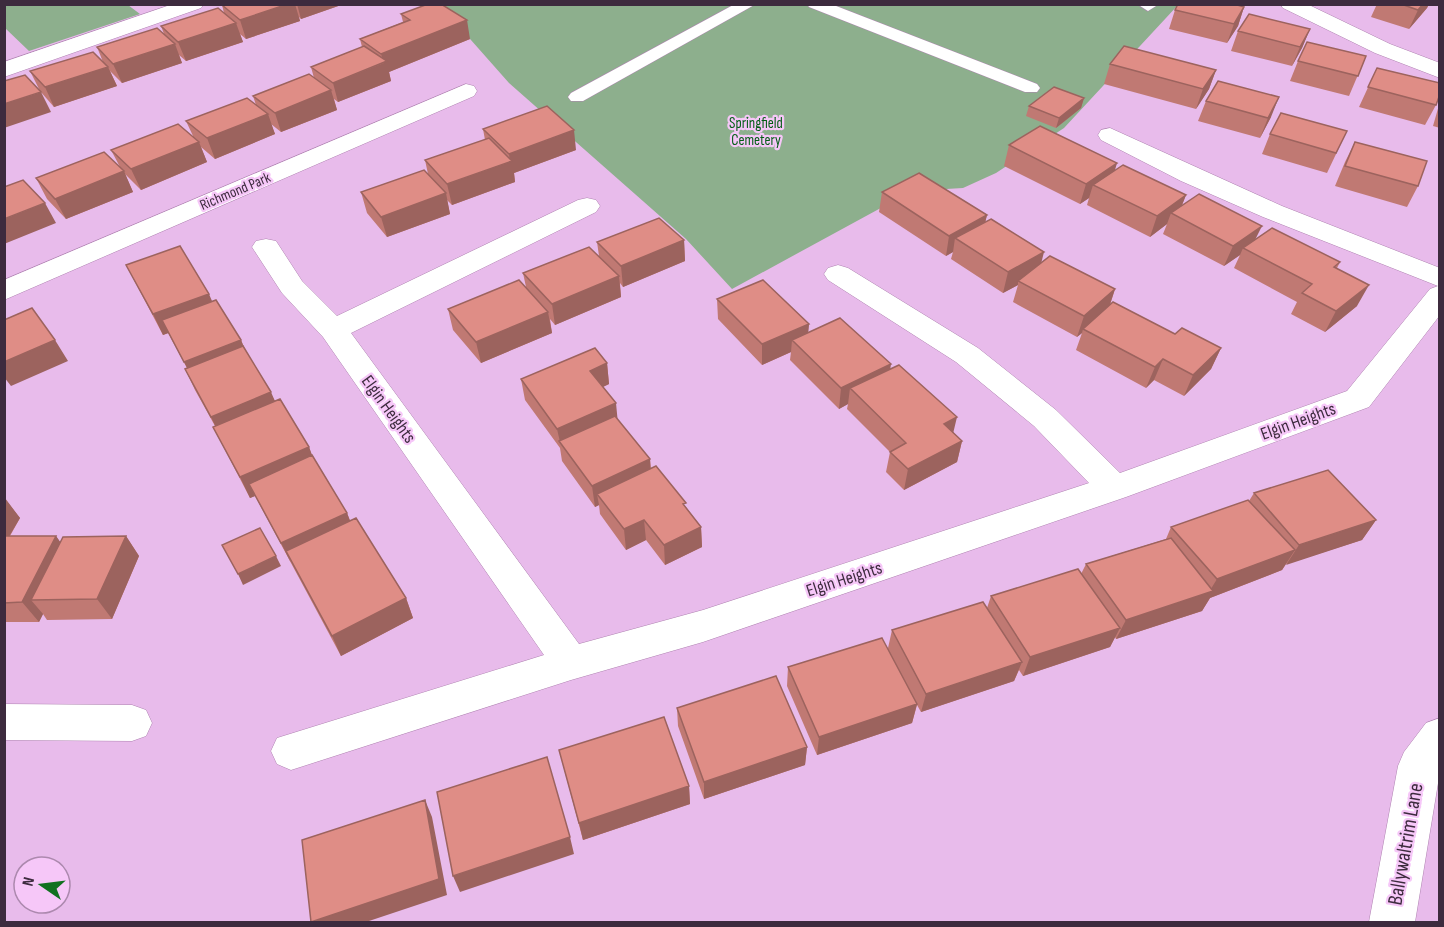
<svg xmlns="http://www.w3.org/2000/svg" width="1444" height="927" viewBox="0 0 1444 927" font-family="'Sofia Sans Condensed',sans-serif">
<rect width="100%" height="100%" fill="#e8bbeb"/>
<!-- green -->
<path fill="#8daf8d" d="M4,5H128L140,14L29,51L5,28Z
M440,5H1178L1064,128L996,173L963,188L912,191L732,289L686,239L509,83Z"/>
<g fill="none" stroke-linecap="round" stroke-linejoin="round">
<defs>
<path id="lane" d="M735,4H756L583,101H571L568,97L571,93Z
M807,4H831L1037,84L1040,88L1037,92H1025L809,7Z
M1137,4H1155L1156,6L1148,11Z"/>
<path id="street" d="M173,4H204L201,8L4,77V62Z
M1280,4H1307L1390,44L1440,63V78L1375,53L1283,8Z
M466,84L474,86L477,91L474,96L4,300V280Z
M1110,128L1282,206L1440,268V315L1369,407L1126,497L703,642L571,680L291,770L277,764L271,751L277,738L544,655L323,337L282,293L252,247L256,241L266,239L276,241L302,281L337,316L578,200L587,198L596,200L600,206L596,212L351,333L579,644L703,610L1089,483L1034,426L956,362L828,280L824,274L828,268L838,265L848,268L978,348L1056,410L1120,473L1347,391L1430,289L1438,286L1263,217L1181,181L1101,140L1098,135L1101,130Z
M4,704L132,705L146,710L152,723L146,736L132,741L4,740Z
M1440,718V771L1415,922H1369L1398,766L1404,752L1426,723Z"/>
</defs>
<!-- lane casing -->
<use href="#lane" stroke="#af83b1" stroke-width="1"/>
<!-- street casing -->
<use href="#street" stroke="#af83b1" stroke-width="1"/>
<!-- lane -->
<use href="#lane" fill="#fff" fill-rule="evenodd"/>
<!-- street -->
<use href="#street" fill="#fff" fill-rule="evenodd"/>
</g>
<!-- wall -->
<path fill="#c07973" d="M224,4H344L301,19L299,17L300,21L246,39L240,34L243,42L186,61L179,55L182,63L122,83L110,71L117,86L54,107L40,91L30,71L103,62L97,47L164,34L161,26L224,13L222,5Z
M1377,4H1429L1427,8L1409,29L1371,17Z
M1244,7L1238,26L1227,43L1169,29L1175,10Z
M401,14L470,39L389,72L391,81L338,102L334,99L337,110L281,132L271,124L275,134L215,159L201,147L207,162L141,190L125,174L133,192L66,219L47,199L36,178L120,167L111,150L193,136L186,121L256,105L253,96L314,78L311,67L362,47L360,39L403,22Z
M1310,29L1302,48L1292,66L1231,51L1238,31Z
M1366,56L1349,96L1290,81L1298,61Z
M1110,64L1216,70L1209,89L1196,109L1104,84Z
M1377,68L1436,105L1425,125L1359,107Z
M1084,98L1081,108L1056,128L1026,116L1029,106Z
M1206,101L1271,117L1260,138L1198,121Z
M1439,105H1440V128L1433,126Z
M483,129L576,150L514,173L515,182L452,205L447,200L450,214L387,237L367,213L361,192L428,174L425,160L485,140Z
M1347,131L1327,173L1262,154L1270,134Z
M1355,142L1418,186L1407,207L1335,186L1345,162Z
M1009,145L1115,171L1186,195L1182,205L1256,239L1340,262L1337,268L1357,306L1325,332L1291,314L1297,302L1234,268L1240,255L1224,266L1163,234L1167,224L1150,237L1087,205L1089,198L1080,204L1004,166Z
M882,192L987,215L985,222L1041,264L1115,289L1110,305L1175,334L1221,348L1211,369L1184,396L1154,380L1146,388L1076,350L1082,333L1077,337L1013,302L1018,285L1003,293L951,259L953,252L946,256L879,212Z
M684,240L685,261L623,287L620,283L621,297L555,325L550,319L552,333L481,363L453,330L448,309L526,287L523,273L599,256L597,242Z
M126,265L212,302L241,340L244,348L275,401L309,447L312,456L347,513L350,521L406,598L413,618L341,656L255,496L250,498L213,427L215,426L195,390L185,369L187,368L168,333L163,335Z
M717,299L809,324L808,332L890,369L962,441L957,462L904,490L886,472L890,452L847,409L848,404L839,409L790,360L791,352L762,365L718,319Z
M607,363L609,384L603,387L617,419L650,459L651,469L686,507L701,527L702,547L665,565L646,540L626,550L600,514L599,505L595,507L562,461L560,448L525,400L521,379Z
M1254,493L1376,520L1362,540L1286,564L1282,570L1210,598L1202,611L1116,639L1115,637L1110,647L1023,676L1019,670L1014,681L921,712L917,705L912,723L817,755L787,686L788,667L888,648L892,630L987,608L991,596L1081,574L1086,564L1166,539L1171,527L1249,501Z
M4,498L20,518L10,536H56L60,542L126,536L139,556L112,619L47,620L43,614L39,622H4Z
M677,708L807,747L805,765L704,799L678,726Z
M559,750L689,786L690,804L583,840Z"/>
<!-- shaded-wall -->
<path fill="#9c635e" d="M288,4H295L300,21L246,39L240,20Z
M297,4H344L301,19Z
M1423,4H1429L1427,8L1409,29L1418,10Z
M1244,7L1238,26L1227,43L1234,24Z
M467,20L470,39L389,72L391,81L338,102L333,83L384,63L381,54Z
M236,23L243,42L186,61L178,42Z
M1310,29L1302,48L1292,66L1300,47Z
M175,44L182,63L122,83L113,64Z
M108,67L117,86L54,107L45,87Z
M1216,70L1209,89L1196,109L1203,89Z
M331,90L337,110L281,132L275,113Z
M41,92L51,112L4,128V104Z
M1279,97L1271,117L1260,138L1268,118Z
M1084,98L1081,108L1056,128L1059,118Z
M268,114L275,134L215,159L207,138Z
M574,130L576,150L514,173L515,182L452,205L447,184L510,162L509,154Z
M199,142L207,162L141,190L131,169Z
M1117,163L1111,184L1093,185L1089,198L1080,204L1086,184Z
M124,171L133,192L66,219L55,199Z
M446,193L450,214L387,237L381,217Z
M1186,195L1178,215L1171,213L1167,224L1150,237L1157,216Z
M45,203L56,223L4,244V219Z
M987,215L982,236L955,238L953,252L946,256L949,236Z
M1262,226L1252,246L1243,248L1240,255L1224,266L1233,246Z
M684,240L685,261L623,287L621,266Z
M1044,252L1039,272L1018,281V285L1003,293L1008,272Z
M619,276L621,297L555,325L552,304Z
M1369,285L1357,306L1325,332L1336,311Z
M1115,289L1108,310L1083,329L1082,333L1077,337L1084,316Z
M209,294L218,315L163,335L153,314Z
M548,312L552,333L481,363L476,342Z
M809,324L807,345L792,340L791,352L762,365V344Z
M55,340L68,361L11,386L4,377V362Z
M241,340L250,361L195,383L184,362Z
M1221,348L1211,369L1184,396L1193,375Z
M1163,359L1154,380L1146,388L1155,367Z
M607,363L609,384L592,392L590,371Z
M891,364L888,385L850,388L848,404L839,409L841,388Z
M271,392L280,413L221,438L211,417Z
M616,403L618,424L560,442L557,429Z
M957,417L952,438L944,424Z
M962,441L957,462L904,490L908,469Z
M309,447L317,468L249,484L255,496L250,498L240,477Z
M650,459L651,480L597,494L599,505L595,507L592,486Z
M5,498L20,518L4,545Z
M347,513L355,533L286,551L291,563L281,543Z
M644,520L646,540L626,550L624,529Z
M1376,520L1362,540L1286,565L1299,545Z
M701,527L702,547L665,565L664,545Z
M56,536L70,556L31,600L43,614L39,622L22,602Z
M126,536L139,556L112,619L97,599Z
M1295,550L1282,570L1210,598L1202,611L1116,639L1126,620L1209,592L1217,579Z
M276,556L281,566L243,585L238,574Z
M406,598L413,618L341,656L332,636Z
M1120,628L1110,647L1023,676L1030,657Z
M1022,662L1014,681L921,712L926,694Z
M917,704L912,723L817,755L819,737Z
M807,747L805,765L704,799V782Z
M689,786L690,804L583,840L579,823Z
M425,800L432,817L447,895L366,922H311Z
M570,837L574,854L460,892L453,876Z"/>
<!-- building -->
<path fill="#df8d86" stroke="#9c635e" stroke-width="1.5" d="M224,4H288L240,20L222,5Z
M428,4H441L467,20L381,54L360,39L410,20L401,14Z
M1178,4H1234L1244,7L1234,24L1175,10Z
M1401,4H1423L1418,10Z
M218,8L236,23L178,42L161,26Z
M1249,14L1310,29L1300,47L1238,31Z
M157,28L175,44L113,64L97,47Z
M1307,42L1366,56L1358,76L1298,61Z
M364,46L387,61L333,83L311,67Z
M1124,46L1216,70L1203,89L1110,64Z
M93,52L108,67L45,87L30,71Z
M1377,68L1440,83V94L1436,105L1368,87Z
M309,74L331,90L275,113L253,96Z
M25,75L41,92L4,104V81Z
M1218,81L1279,97L1268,118L1206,101Z
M1054,87L1084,98L1059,118L1029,106Z
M247,98L268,114L207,138L186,121Z
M547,106L574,130L509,154L483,129Z
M1281,113L1347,131L1336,153L1270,134Z
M178,124L199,142L131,169L111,150Z
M1040,126L1117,163L1086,184L1009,145Z
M489,138L512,161L447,184L425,160Z
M1355,142L1427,161L1418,186L1345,166Z
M104,152L124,171L55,199L36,178Z
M1123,165L1186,195L1157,216L1093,185Z
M424,170L446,193L381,217L361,192Z
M919,173L987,215L949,236L882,192Z
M23,180L45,203L4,219V187Z
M1199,194L1262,226L1233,246L1171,213Z
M659,218L684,240L621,266L597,242Z
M991,219L1044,252L1008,272L955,238Z
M1272,228L1340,262L1334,267L1369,285L1336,311L1302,293L1312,284L1243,248Z
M180,246L209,294L153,314L126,265Z
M589,247L619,276L552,304L523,273Z
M1050,256L1115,289L1084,316L1018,281Z
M519,280L548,312L476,342L448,309Z
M763,280L809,324L762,344L717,299Z
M216,300L241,340L184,362L162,320Z
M1113,302L1175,334L1182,328L1221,348L1193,375L1163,359L1155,367L1083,329Z
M32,308L55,340L4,362V320Z
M840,318L891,364L841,388L792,340Z
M243,346L271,392L211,417L185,369Z
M595,348L607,363L590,371L616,403L557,429L521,379Z
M899,365L957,417L944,424L962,441L908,469L890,452L906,443L850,388Z
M280,399L309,447L240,477L213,427Z
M615,416L650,459L592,486L559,441Z
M312,455L347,513L281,543L249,484Z
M656,466L686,503L683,504L701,527L664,545L644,520L624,529L597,494Z
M1328,470L1376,520L1299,545L1254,493Z
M1248,500L1295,550L1217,579L1171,527Z
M356,518L406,598L332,636L286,551Z
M260,528L276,556L238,574L222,545Z
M4,536H56L22,602L4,603Z
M126,536L97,599L31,600L63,537Z
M1171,538L1213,591L1126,620L1086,564Z
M1078,569L1120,628L1030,657L991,596Z
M983,602L1022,662L926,694L892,630Z
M882,638L917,704L819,737L788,667Z
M776,676L807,747L704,782L677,708Z
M664,717L689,786L579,823L559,750Z
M547,757L570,837L453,876L437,792Z
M425,800L439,879L311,922L302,840Z"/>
<g text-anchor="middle" stroke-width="4.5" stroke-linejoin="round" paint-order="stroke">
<!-- far-park labels -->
<g font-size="15" fill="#025e14" stroke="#f6c7f8">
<text x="756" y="128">Springfield<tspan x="756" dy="17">Cemetery</tspan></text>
</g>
<!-- far-street labels -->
<g font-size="15" fill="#3d2b3e" stroke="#f6c7f8">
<text transform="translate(235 191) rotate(-23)" y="5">Richmond Park</text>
</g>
<!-- street labels -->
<g font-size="18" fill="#3d2b3e" stroke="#f6c7f8">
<text transform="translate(389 409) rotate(54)" y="6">Elgin Heights</text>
<text transform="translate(1298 421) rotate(-20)" y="6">Elgin Heights</text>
<text transform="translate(844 579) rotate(-18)" y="6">Elgin Heights</text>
</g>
<!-- near-street labels -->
<g font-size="21" fill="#3d2b3e" stroke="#f6c7f8">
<text transform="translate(1405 844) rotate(-80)" y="7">Ballywaltrim Lane</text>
</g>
</g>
<!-- border -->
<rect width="1444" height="927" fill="none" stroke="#3d2b3e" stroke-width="12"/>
<!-- north arrow -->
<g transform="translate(42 885) rotate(284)"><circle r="28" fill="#f6c7f8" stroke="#ac89ae" stroke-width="1.5"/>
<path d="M0-4.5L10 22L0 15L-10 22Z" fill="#117120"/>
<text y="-9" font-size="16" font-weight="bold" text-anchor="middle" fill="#3d2b3e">N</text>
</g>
</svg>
